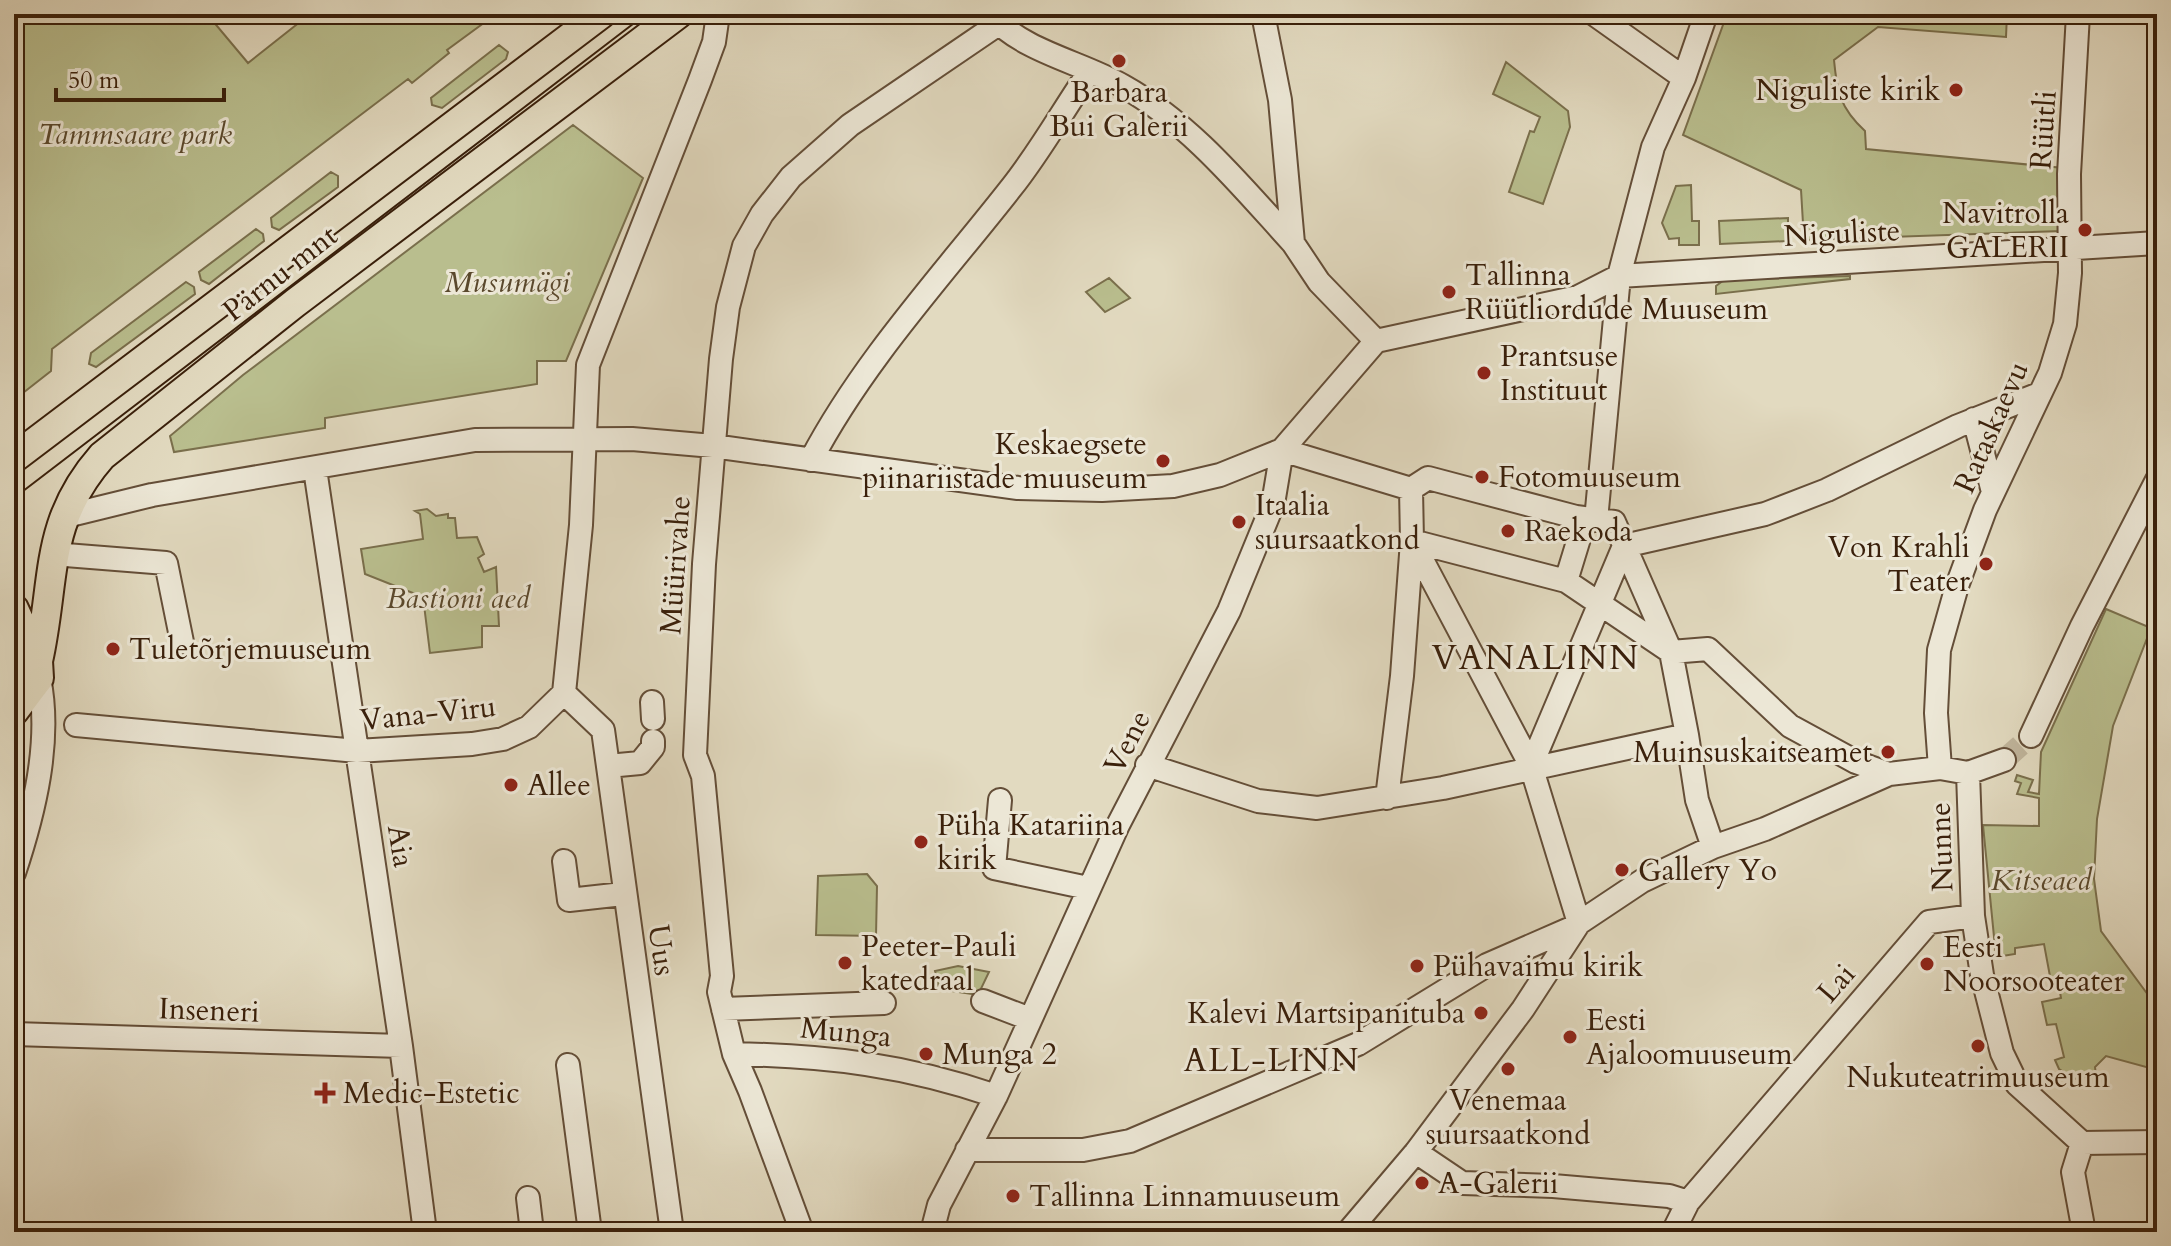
<svg xmlns="http://www.w3.org/2000/svg" width="2171" height="1246" viewBox="0 0 2171 1246" font-family="Cardo,serif">
<rect width="100%" height="100%" fill="#e2dac0"/>
<filter id="stains"><feTurbulence type="fractalNoise" baseFrequency=".0025" numOctaves="4"/><feColorMatrix values="0 0 0 0 .2 0 0 0 0 .09 0 0 0 0 .02 0 0 0 .5 -.17"/></filter>
<radialGradient id="worn" r=".72"><stop offset=".6" stop-color="#630" stop-opacity="0"/><stop offset="1" stop-color="#630" stop-opacity=".3"/></radialGradient>
<!-- green -->
<path fill="#b9be8e" stroke="#7a6f4c" stroke-width="2" d="M14,14H207L248,63L310,14H496L447,50L449,53L412,83L408,79L52,349L51,371L14,400Z
M1727,14H2007L2006,37L1878,27L1834,60C1837,92 1840,108 1865,131L1866,149L2064,168L2062,231L1804,240L1801,190L1683,135Z
M499,45L508,52L506,59L442,108L432,105L431,98Z
M1506,62L1568,111L1570,127L1543,204L1509,192L1530,131L1534,132L1540,117L1493,94Z
M573,125L643,178L566,361H537V384L325,418V428L174,452L170,436L243,375Z
M331,172L338,176V187L279,230L272,227L271,218Z
M1691,185L1692,221H1699V245H1679V238L1669,239L1662,223L1676,186Z
M1788,218V241L1720,244L1719,221Z
M256,229L263,234L264,241L209,284L201,280L199,272Z
M1850,276V279L1716,294V286L1724,280Z
M1109,278L1130,298L1105,312L1086,292Z
M186,282L194,287L195,294L96,367L89,364L91,353Z
M427,509L436,516L448,514V518H455L457,538L477,537L484,554L478,558L484,572L496,567L499,626H482V647L430,653L423,597L365,574L361,549L423,539L420,514L415,511Z
M2106,609L2151,628L2113,726L2097,819L2094,879L2101,931L2157,1007V1070L2106,1056L2095,1067L2096,1075L2075,1079L2059,1069L2055,1060L2064,1057L2056,1024L2047,1025L2042,1002L2061,998L2059,986L2052,987L2044,944L2015,948V954L1996,957L1983,825L2039,826V798L2017,794L2021,783L2015,781L2017,775L2033,780L2028,792L2039,794L2041,752Z
M867,874L877,886L876,936L816,935L818,876Z
M958,966L989,972L978,995L939,989L935,971Z"/>
<g fill="none" stroke-linecap="round" stroke-linejoin="round">
<!-- minor-tunnel -->
<path stroke="#c0b59c" stroke-width="22" stroke-dasharray="22 11" stroke-linecap="butt" d="M2004,760L2031,736"/>
<defs>
<path id="minor" d="M1263,14L1280,100L1293,243L1319,282L1376,341
M1594,14L1684,78
M990,15C1026,53 1079,61 1123,86C1191,124 1241,186 1293,243
M1376,341L1578,297L1619,276L2157,243
M1974,419L1993,492
M1282,450L1411,489L1412,541L1531,766L1579,923
M811,460C863,361 942,276 1011,188C1040,152 1063,110 1090,71
M315,469L401,1046L425,1232
M62,517L152,495L475,440L632,439L713,446L1018,488L1102,490L1173,486L1220,475L1282,450L1376,341
M1596,520L1619,276L1653,147L1684,78L1706,14
M1624,546L1765,514L1827,490L1958,426L2039,394
M53,554L166,563L182,642
M1566,581L1671,652L1708,649L1790,726L1856,762L1889,774
M564,693L603,730L672,1232
M652,702L653,719
M76,725L357,751L472,744L503,739L529,727L564,693L581,525L588,365L700,80L714,42L718,14
M1687,735L1697,800L1713,847
M2031,736L2082,626L2157,480
M1147,765L1258,801L1317,808L1443,788L1687,735L1671,652L1614,522L1576,517L1428,478L1411,489
M608,766L640,763L653,747V741
M1531,766L1624,546
M1940,768L1936,713L1939,650L1957,586L1985,510L2050,373L2065,324L2070,273L2069,174L2078,14
M1968,773L1973,916L1982,975L2002,1053L2017,1084L2082,1143L2157,1142
M1387,798L1402,676L1412,541L1566,581L1585,519
M1000,800L994,868L1088,888
M564,861L569,900L623,894
M14,873C34,813 52,741 39,678
M983,1001L1030,1019
M723,1009L884,1003
M14,1034L401,1046
M734,1054C829,1056 905,1065 996,1096
M568,1065L590,1232
M2082,1143L2073,1172L2084,1232
M967,1150H1083L1130,1141L1358,1044L1487,965L1574,927
M1416,1152L1462,1183L1553,1186L1669,1196L1688,1202
M528,1198L532,1232
M802,1232L750,1091L734,1054L719,992L722,976L703,776L695,755L704,564L721,359L728,307L744,246L762,214L791,177L850,125L1013,14
M932,1232L939,1205L996,1096L1118,825L1229,611L1273,504L1282,450
M1348,1232L1416,1152L1523,1009L1579,923L1642,881L1713,847L1765,829L1889,774L1940,768L1968,773L2004,760
M1673,1232L1688,1202L1929,922L1973,916"/>
<path id="major" d="M14,458L601,14
M14,609L38,661L39,678L14,711
M38,661C56,581 43,523 102,456L295,303L678,14"/>
</defs>
<!-- minor casing -->
<use href="#minor" stroke="#644e38" stroke-width="26"/>
<!-- major casing -->
<use href="#major" stroke="#3a200b" stroke-width="32"/>
<!-- minor -->
<use href="#minor" stroke="#ece7d6" stroke-width="22"/>
<!-- major -->
<use href="#major" stroke="#e2dac0" stroke-width="28"/>
<!-- tram -->
<path stroke="#3a200b" stroke-width="2" d="M14,498L646,14"/>
</g>
<!-- markers -->
<g fill="#8f2418" stroke="#ece7d6" stroke-width="3">
<circle cx="1119" cy="61" r="8"/>
<circle cx="1956" cy="90" r="8"/>
<circle cx="2085" cy="230" r="8"/>
<circle cx="1449" cy="292" r="8"/>
<circle cx="1484" cy="373" r="8"/>
<circle cx="1163" cy="461" r="8"/>
<circle cx="1482" cy="477" r="8"/>
<circle cx="1239" cy="522" r="8"/>
<circle cx="1508" cy="531" r="8"/>
<circle cx="1986" cy="564" r="8"/>
<circle cx="113" cy="649" r="8"/>
<circle cx="1888" cy="752" r="8"/>
<circle cx="511" cy="785" r="8"/>
<circle cx="921" cy="842" r="8"/>
<circle cx="1622" cy="870" r="8"/>
<circle cx="845" cy="963" r="8"/>
<circle cx="1927" cy="964" r="8"/>
<circle cx="1417" cy="966" r="8"/>
<circle cx="1481" cy="1013" r="8"/>
<circle cx="1570" cy="1037" r="8"/>
<circle cx="1978" cy="1046" r="8"/>
<circle cx="926" cy="1054" r="8"/>
<circle cx="1508" cy="1069" r="8"/>
<path d="M321 1081h8v8h8v8h-8v8h-8v-8h-8v-8h8z"/>
<circle cx="1422" cy="1183" r="8"/>
<circle cx="1013" cy="1196" r="8"/>
</g>
<g text-anchor="middle" stroke-width="6" stroke-linejoin="round" paint-order="stroke">
<!-- poi labels -->
<g font-size="30" fill="#3a200b" stroke="#ece7d6" text-anchor="start">
<text x="1940" y="100" text-anchor="end">Niguliste kirik</text>
<text x="1119" y="102" text-anchor="middle">Barbara<tspan x="1119" dy="34">Bui Galerii</tspan></text>
<text x="2069" y="223" text-anchor="end">Navitrolla<tspan x="2069" dy="34">GALERII</tspan></text>
<text x="1465" y="285">Tallinna<tspan x="1465" dy="34">Rüütliordude Muuseum</tspan></text>
<text x="1500" y="366">Prantsuse<tspan x="1500" dy="34">Instituut</tspan></text>
<text x="1147" y="454" text-anchor="end">Keskaegsete<tspan x="1147" dy="34">piinariistade muuseum</tspan></text>
<text x="1498" y="487">Fotomuuseum</text>
<text x="1255" y="515">Itaalia<tspan x="1255" dy="34">suursaatkond</tspan></text>
<text x="1524" y="541">Raekoda</text>
<text x="1970" y="557" text-anchor="end">Von Krahli<tspan x="1970" dy="34">Teater</tspan></text>
<text x="129" y="659">Tuletõrjemuuseum</text>
<text x="1872" y="762" text-anchor="end">Muinsuskaitseamet</text>
<text x="527" y="795">Allee</text>
<text x="937" y="835">Püha Katariina<tspan x="937" dy="34">kirik</tspan></text>
<text x="1638" y="880">Gallery Yo</text>
<text x="861" y="956">Peeter-Pauli<tspan x="861" dy="34">katedraal</tspan></text>
<text x="1943" y="957">Eesti<tspan x="1943" dy="34">Noorsooteater</tspan></text>
<text x="1433" y="976">Pühavaimu kirik</text>
<text x="1465" y="1023" text-anchor="end">Kalevi Martsipanituba</text>
<text x="1586" y="1030">Eesti<tspan x="1586" dy="34">Ajaloomuuseum</tspan></text>
<text x="942" y="1064">Munga 2</text>
<text x="1978" y="1087" text-anchor="middle">Nukuteatrimuuseum</text>
<text x="343" y="1103">Medic-Estetic</text>
<text x="1508" y="1110" text-anchor="middle">Venemaa<tspan x="1508" dy="34">suursaatkond</tspan></text>
<text x="1438" y="1193">A-Galerii</text>
<text x="1029" y="1206">Tallinna Linnamuuseum</text>
</g>
<!-- street labels -->
<g font-size="30" fill="#3a200b" stroke="#ece7d6">
<text transform="translate(2043 130) rotate(-86)" y="10">Rüütli</text>
<text transform="translate(1842 233) rotate(-3)" y="10">Niguliste</text>
<text transform="translate(280 273) rotate(-38)" y="10">Pärnu mnt</text>
<text transform="translate(1991 427) rotate(-66)" y="10">Rataskaevu</text>
<text transform="translate(675 565) rotate(-86)" y="10">Müürivahe</text>
<text transform="translate(428 713) rotate(-6)" y="10">Vana-Viru</text>
<text transform="translate(1127 742) rotate(-63)" y="10">Vene</text>
<text transform="translate(401 846) rotate(81)" y="10">Aia</text>
<text transform="translate(1941 847) rotate(-92)" y="10">Nunne</text>
<text transform="translate(662 950) rotate(82)" y="10">Uus</text>
<text transform="translate(1836 983) rotate(-49)" y="10">Lai</text>
<text transform="translate(209 1010) rotate(2)" y="10">Inseneri</text>
<text transform="translate(846 1032) rotate(6)" y="10">Munga</text>
</g>
<!-- park labels -->
<g font-size="30" font-style="italic" fill="#5a482c" stroke="#ece7d6">
<text x="135" y="144">Tammsaare park</text>
<text x="507" y="292">Musumägi</text>
<text x="458" y="608">Bastioni aed</text>
<text x="2041" y="890">Kitseaed</text>
</g>
<!-- neighbourhood labels -->
<g font-size="32" letter-spacing="2" fill="#3a200b" stroke="#ece7d6">
<text x="1272" y="1071">ALL-LINN</text>
</g>
<!-- quarter labels -->
<g font-size="34" letter-spacing="2" fill="#3a200b" stroke="#ece7d6">
<text x="1536" y="669">VANALINN</text>
</g>
</g>
<!-- margin -->
<rect width="2171" height="1246" fill="none" stroke="#e2dac0" stroke-width="48"/>
<rect x="16" y="16" width="2139" height="1214" fill="none" stroke="#3a200b" stroke-width="4"/>
<rect x="24" y="24" width="2123" height="1198" fill="none" stroke="#3a200b" stroke-width="2"/>
<!-- scale -->
<path d="M56 88v12h168v-12" fill="none" stroke="#3a200b" stroke-width="4"/>
<text x="68" y="88" font-size="24" fill="#3a200b" stroke="#ece7d6" stroke-width="6" paint-order="stroke">50 m</text>
<rect width="100%" height="100%" filter="url(#stains)"/>
<rect width="100%" height="100%" fill="url(#worn)"/>
</svg>
